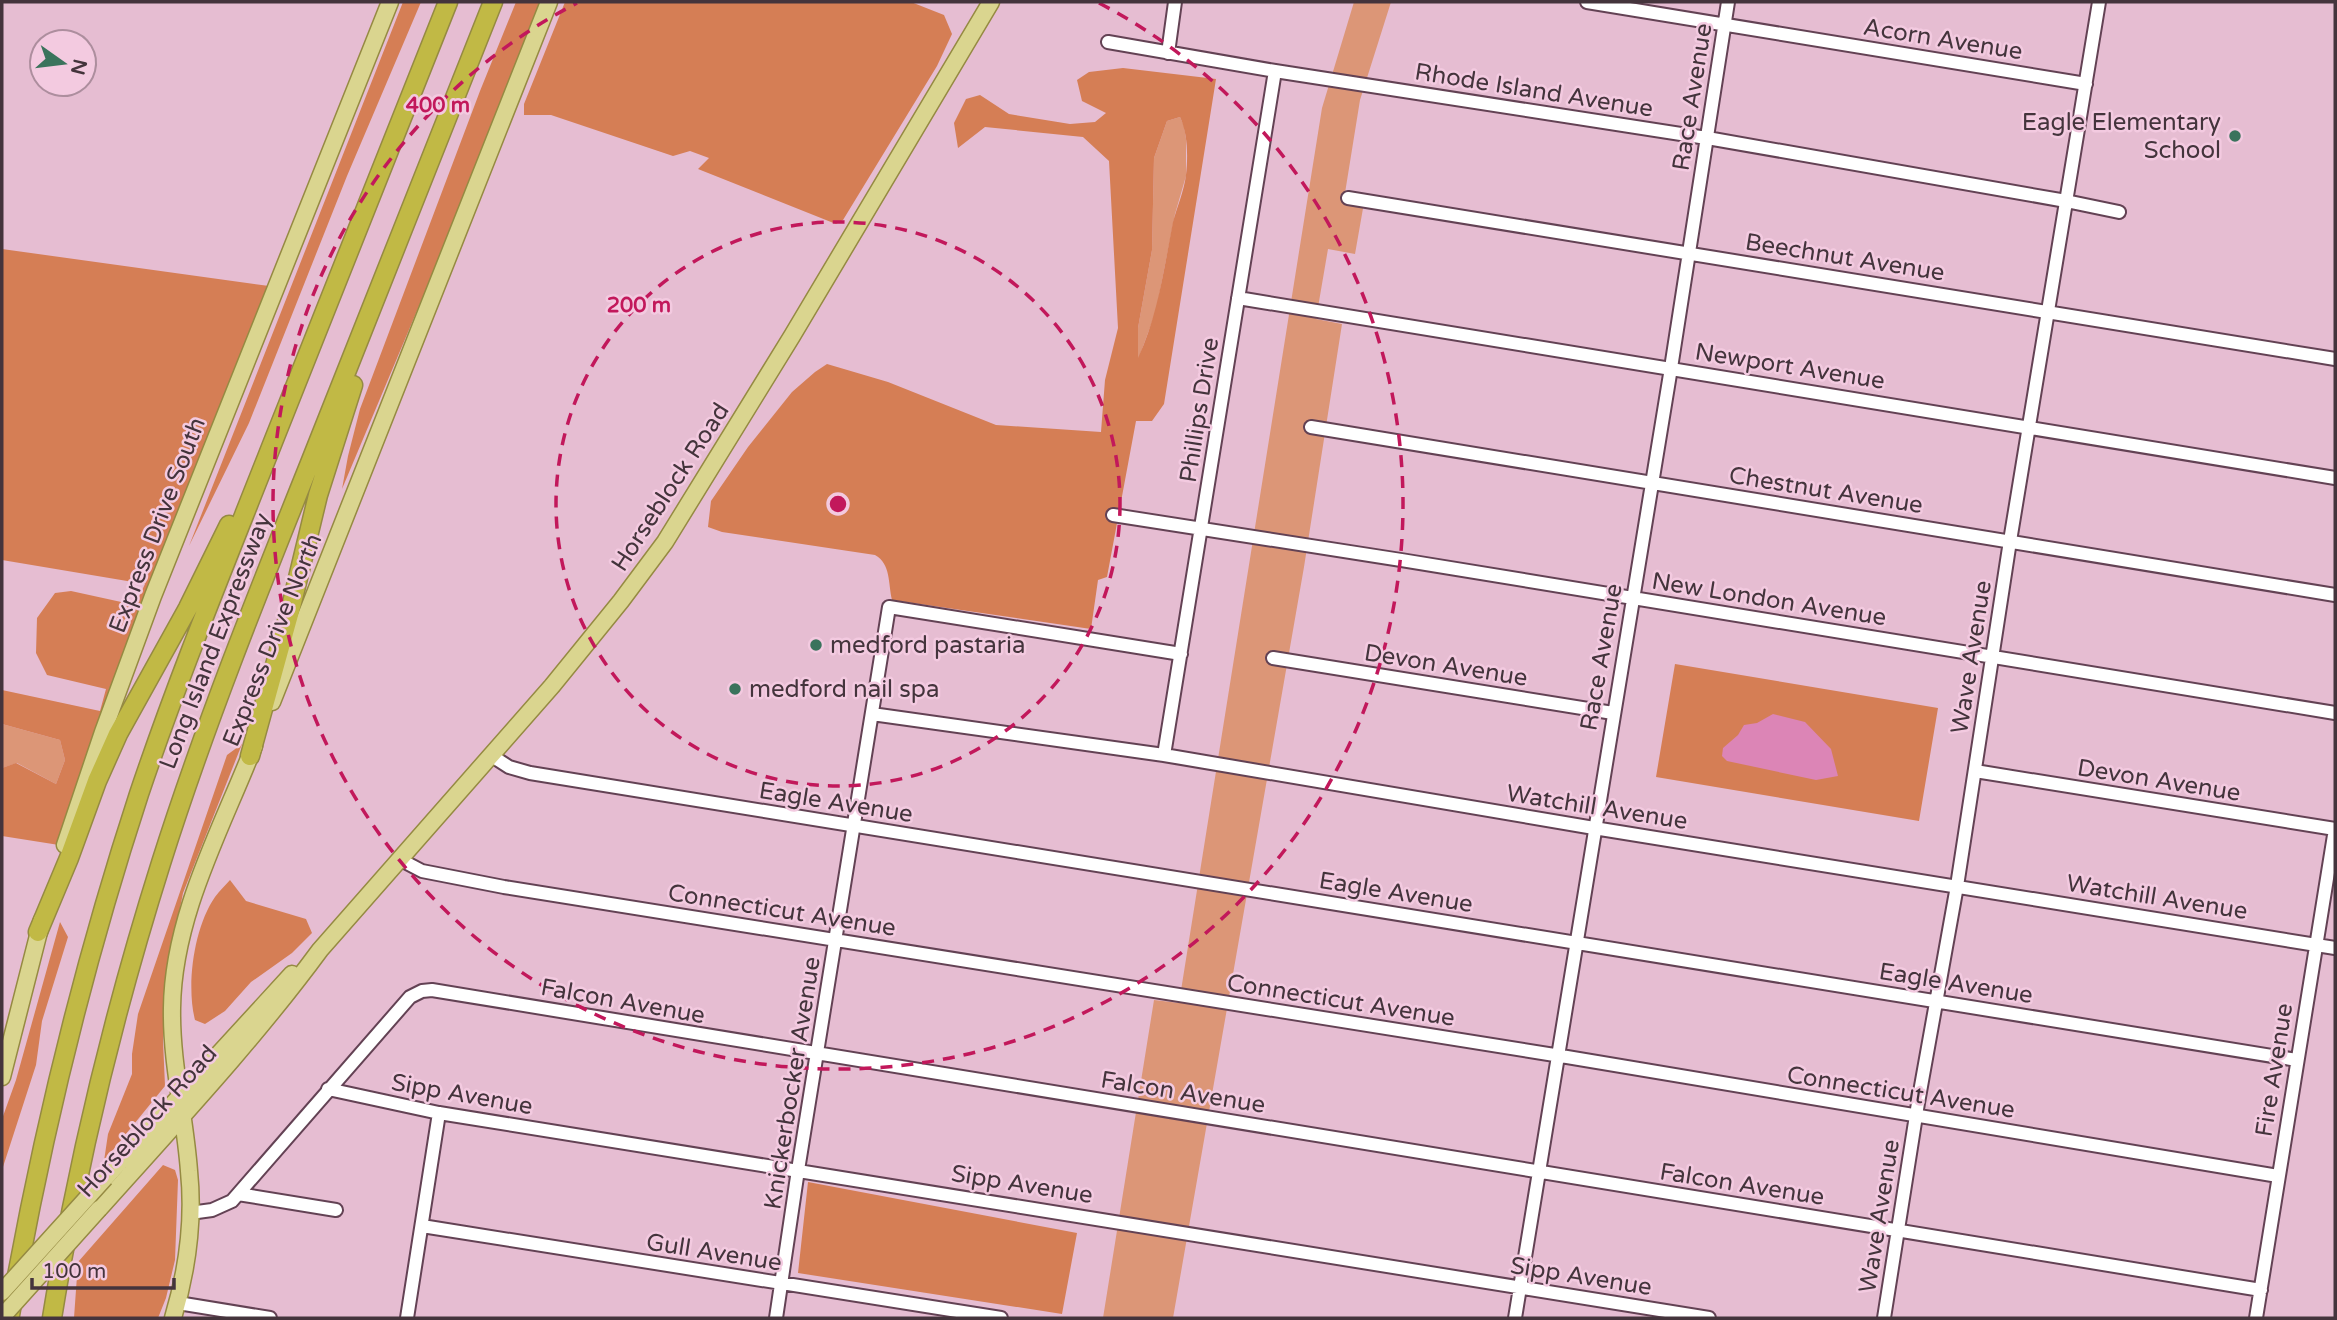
<svg xmlns="http://www.w3.org/2000/svg" width="2337" height="1320" viewBox="0 0 2337 1320" font-family="'Varela Round',sans-serif">
<rect width="100%" height="100%" fill="#e6bdd2"/>
<!-- green -->
<path fill="#dc9677" d="M1354,2H1391L1360,100L1345,193L1365,197L1355,254L1328,249L1316,319L1342,324L1304,567L1173,1318H1103L1154,1000L1179,1003L1322,108Z
M1180,117L1184,126L1186,139V176L1175,214L1156,311L1138,360V328L1152,250L1154,158L1167,121Z
M2,724L60,740L65,760L56,784L17,763L2,768Z"/>
<!-- forest -->
<path fill="#d57e55" fill-rule="evenodd" d="M403,2H421L347,176L249,423L189,546Z
M516,2H540L469,187L342,489L348,456L360,409L480,91Z
M565,2H911L944,15L952,34L937,66L843,220L836,224L698,169L709,158L690,151L673,156L551,115H524V104Z
M1123,68L1216,79L1164,404L1152,421H1136L1107,577L1098,580L1091,629L892,600C888,583 891,564 875,555L722,532L708,527L711,501L748,447L792,392L815,372L827,364L888,382L996,425L1101,432L1105,380L1118,328L1109,161L1083,137L985,127L958,148L954,123L966,99L980,95L1009,114L1070,124L1095,122L1106,113L1082,101L1077,80L1089,72ZM1180,117C1188,134 1188,157 1186,175C1184,191 1177,207 1173,222C1164,268 1158,315 1138,358V328L1152,250L1154,158L1167,121Z
M2,249L269,286L59,845L2,836V768L16,763L56,784L65,760L60,740L2,724V690L100,711L106,689L47,675L36,653L37,618L55,593L71,591L135,605L145,584L2,560Z
M1675,664L1938,708L1919,821L1656,777Z
M242,744L183,893L167,974L163,1041L165,1086L104,1161L108,1134L132,1074V1054L138,1014L227,755Z
M230,880L246,901L306,919L312,933L292,953L251,982L225,1011L205,1024L195,1020C186,985 194,927 215,897C219,891 225,886 230,880Z
M60,922L68,937L42,1021L36,1065L2,1170V1119L16,1080Z
M163,1165L175,1170L178,1180L175,1260L166,1298L158,1318H74L78,1262Z
M808,1182L1077,1233L1062,1314L798,1273Z"/>
<!-- water -->
<path fill="#dc85b6" d="M1773,714L1805,722L1831,749L1838,776L1816,780L1727,761L1722,756L1723,748L1738,735L1744,725L1757,723Z"/>
<g fill="none" stroke-linecap="round" stroke-linejoin="round">
<defs>
<path id="minor" d="M1587,2L2086,84
M1108,42L1275,71L1713,139L2066,201L2119,212
M1168,53L1175,2
M1348,198L2335,359
M1238,298L2335,478
M1311,427C1652,484 1994,536 2335,595
M1113,515C1521,578 1929,644 2335,713
M1273,658L1613,713
M872,714L1164,755L1594,828L2335,948
M1164,755L1275,71
M492,756L509,767L530,773L2297,1060
M1975,771L2335,829
M401,860L422,871L504,887L1567,1057L2278,1176
M328,1089L439,1113L1709,1318
M238,1194L336,1210
M190,1213L212,1210L232,1201L410,997L422,991L432,990L2261,1290
M422,1226L1001,1318
M178,1303L270,1318
M407,1318L439,1113
M776,1318L798,1170L889,607L1181,654
M1515,1318L1671,368L1728,2
M1884,1318L1918,1103L1957,886L2010,541L2099,2
M2256,1318L2335,829"/>
<path id="major" d="M272,702L549,2
M65,845L103,732L153,596L390,2
M2,1077L42,920
M105,1178L292,974
M99,1209C175,1124 253,1041 320,950L552,686L621,601L665,542L792,336L991,2
M173,1318C187,1271 194,1220 189,1171C185,1116 171,1063 172,1008C173,916 221,830 254,746"/>
<path id="highway" d="M250,756L291,607L318,495L353,385
M38,932L69,858L97,781L118,734L188,608L229,525
M10,1315C41,1138 83,965 139,794C179,675 227,559 273,442C332,296 390,149 448,2
M52,1318C77,1164 114,1012 161,863C204,727 257,595 310,463C371,309 432,156 493,2"/>
</defs>
<!-- minor casing -->
<use href="#minor" stroke="#634254" stroke-width="16"/>
<!-- major casing -->
<use href="#major" stroke="#958a42" stroke-width="19"/>
<!-- highway casing -->
<use href="#highway" stroke="#958a42" stroke-width="21"/>
<!-- minor -->
<use href="#minor" stroke="#fff" stroke-width="12"/>
<!-- major -->
<use href="#major" stroke="#dad58f" stroke-width="16"/>
<!-- highway -->
<use href="#highway" stroke="#c1b945" stroke-width="18"/>
<defs>
<path id="major-bridge" d="M2,1292L105,1178
M2,1317L99,1209"/>
</defs>
<!-- major-bridge casing -->
<use href="#major-bridge" stroke="#958a42" stroke-width="19" stroke-linecap="butt"/>
<!-- major-bridge -->
<use href="#major-bridge" stroke="#dad58f" stroke-width="16"/>
</g>
<!-- distance rings -->
<g fill="none" stroke="#c2185b" stroke-width="3.5" stroke-dasharray="12 9">
<circle cx="838" cy="504" r="282"/>
<path d="M1099 3A565 565 0 1 1 577 3"/>
</g>
<!-- markers -->
<g fill="#3a735c" stroke="#f3cae0" stroke-width="2.5">
<circle cx="2235" cy="136" r="7"/>
<circle cx="816" cy="645" r="7"/>
<circle cx="735" cy="689" r="7"/>
</g>
<g text-anchor="middle" stroke-width="5" stroke-linejoin="round" paint-order="stroke">
<!-- street labels -->
<g font-size="24" fill="#44343c" stroke="#f3cae0">
<text transform="translate(1943 39) rotate(9)" y="8">Acorn Avenue</text>
<text transform="translate(1534 90) rotate(9)" y="8">Rhode Island Avenue</text>
<text transform="translate(1692 97) rotate(-81)" y="8">Race Avenue</text>
<text transform="translate(1845 257) rotate(9)" y="8">Beechnut Avenue</text>
<text transform="translate(1790 366) rotate(9)" y="8">Newport Avenue</text>
<text transform="translate(1199 410) rotate(-81)" y="8">Phillips Drive</text>
<text transform="translate(670 487) rotate(-57)" y="8">Horseblock Road</text>
<text transform="translate(1826 490) rotate(9)" y="8">Chestnut Avenue</text>
<text transform="translate(157 525) rotate(-69)" y="8">Express Drive South</text>
<text transform="translate(1769 599) rotate(9)" y="8">New London Avenue</text>
<text transform="translate(272 640) rotate(-68)" y="8">Express Drive North</text>
<text transform="translate(215 641) rotate(-69)" y="8">Long Island Expressway</text>
<text transform="translate(1601 657) rotate(-80)" y="8">Race Avenue</text>
<text transform="translate(1971 657) rotate(-81)" y="8">Wave Avenue</text>
<text transform="translate(1446 665) rotate(9)" y="8">Devon Avenue</text>
<text transform="translate(2159 780) rotate(9)" y="8">Devon Avenue</text>
<text transform="translate(836 802) rotate(9)" y="8">Eagle Avenue</text>
<text transform="translate(1597 807) rotate(9)" y="8">Watchill Avenue</text>
<text transform="translate(1396 892) rotate(9)" y="8">Eagle Avenue</text>
<text transform="translate(2157 897) rotate(9)" y="8">Watchill Avenue</text>
<text transform="translate(782 910) rotate(9)" y="8">Connecticut Avenue</text>
<text transform="translate(1956 983) rotate(9)" y="8">Eagle Avenue</text>
<text transform="translate(1341 1000) rotate(9)" y="8">Connecticut Avenue</text>
<text transform="translate(623 1001) rotate(10)" y="8">Falcon Avenue</text>
<text transform="translate(2274 1070) rotate(-81)" y="8">Fire Avenue</text>
<text transform="translate(792 1083) rotate(-81)" y="8">Knickerbocker Avenue</text>
<text transform="translate(1183 1092) rotate(9)" y="8">Falcon Avenue</text>
<text transform="translate(1901 1092) rotate(9)" y="8">Connecticut Avenue</text>
<text transform="translate(462 1094) rotate(10)" y="8">Sipp Avenue</text>
<text transform="translate(147 1121) rotate(-48)" y="8">Horseblock Road</text>
<text transform="translate(1022 1184) rotate(9)" y="8">Sipp Avenue</text>
<text transform="translate(1742 1184) rotate(9)" y="8">Falcon Avenue</text>
<text transform="translate(1879 1216) rotate(-81)" y="8">Wave Avenue</text>
<text transform="translate(714 1252) rotate(9)" y="8">Gull Avenue</text>
<text transform="translate(1581 1276) rotate(9)" y="8">Sipp Avenue</text>
</g>
<!-- poi labels -->
<g font-size="24" fill="#44343c" stroke="#f3cae0" text-anchor="start">
<text x="2221" y="130" text-anchor="end">Eagle Elementary<tspan x="2221" dy="28">School</tspan></text>
<text x="830" y="653">medford pastaria</text>
<text x="749" y="697">medford nail spa</text>
</g>
</g>
<circle cx="838" cy="504" r="10" fill="#c2185b" stroke="#f3cae0" stroke-width="3.5"/>
<g font-size="21" text-anchor="middle" font-weight="bold" fill="#c2185b" stroke="#f3cae0" stroke-width="5" stroke-linejoin="round" paint-order="stroke">
<text x="438" y="112">400 m</text>
<text x="639" y="312">200 m</text>
</g>
<!-- border -->
<rect width="2337" height="1320" fill="none" stroke="#44343c" stroke-width="7"/>
<!-- north arrow -->
<g transform="translate(63 63) rotate(104)"><circle r="33" fill="#f3cae0" stroke="#ad8e9e" stroke-width="2"/>
<path d="M0-5L12 26L0 18L-12 26Z" fill="#3a735c"/>
<text y="-10" font-size="19" font-weight="bold" text-anchor="middle" fill="#44343c">N</text>
</g>
<!-- scale -->
<path d="M32 1278v10h142v-10" fill="none" stroke="#44343c" stroke-width="3.5"/>
<text x="42" y="1278" font-size="21" fill="#44343c" stroke="#f3cae0" stroke-width="5" paint-order="stroke">100 m</text>
</svg>
